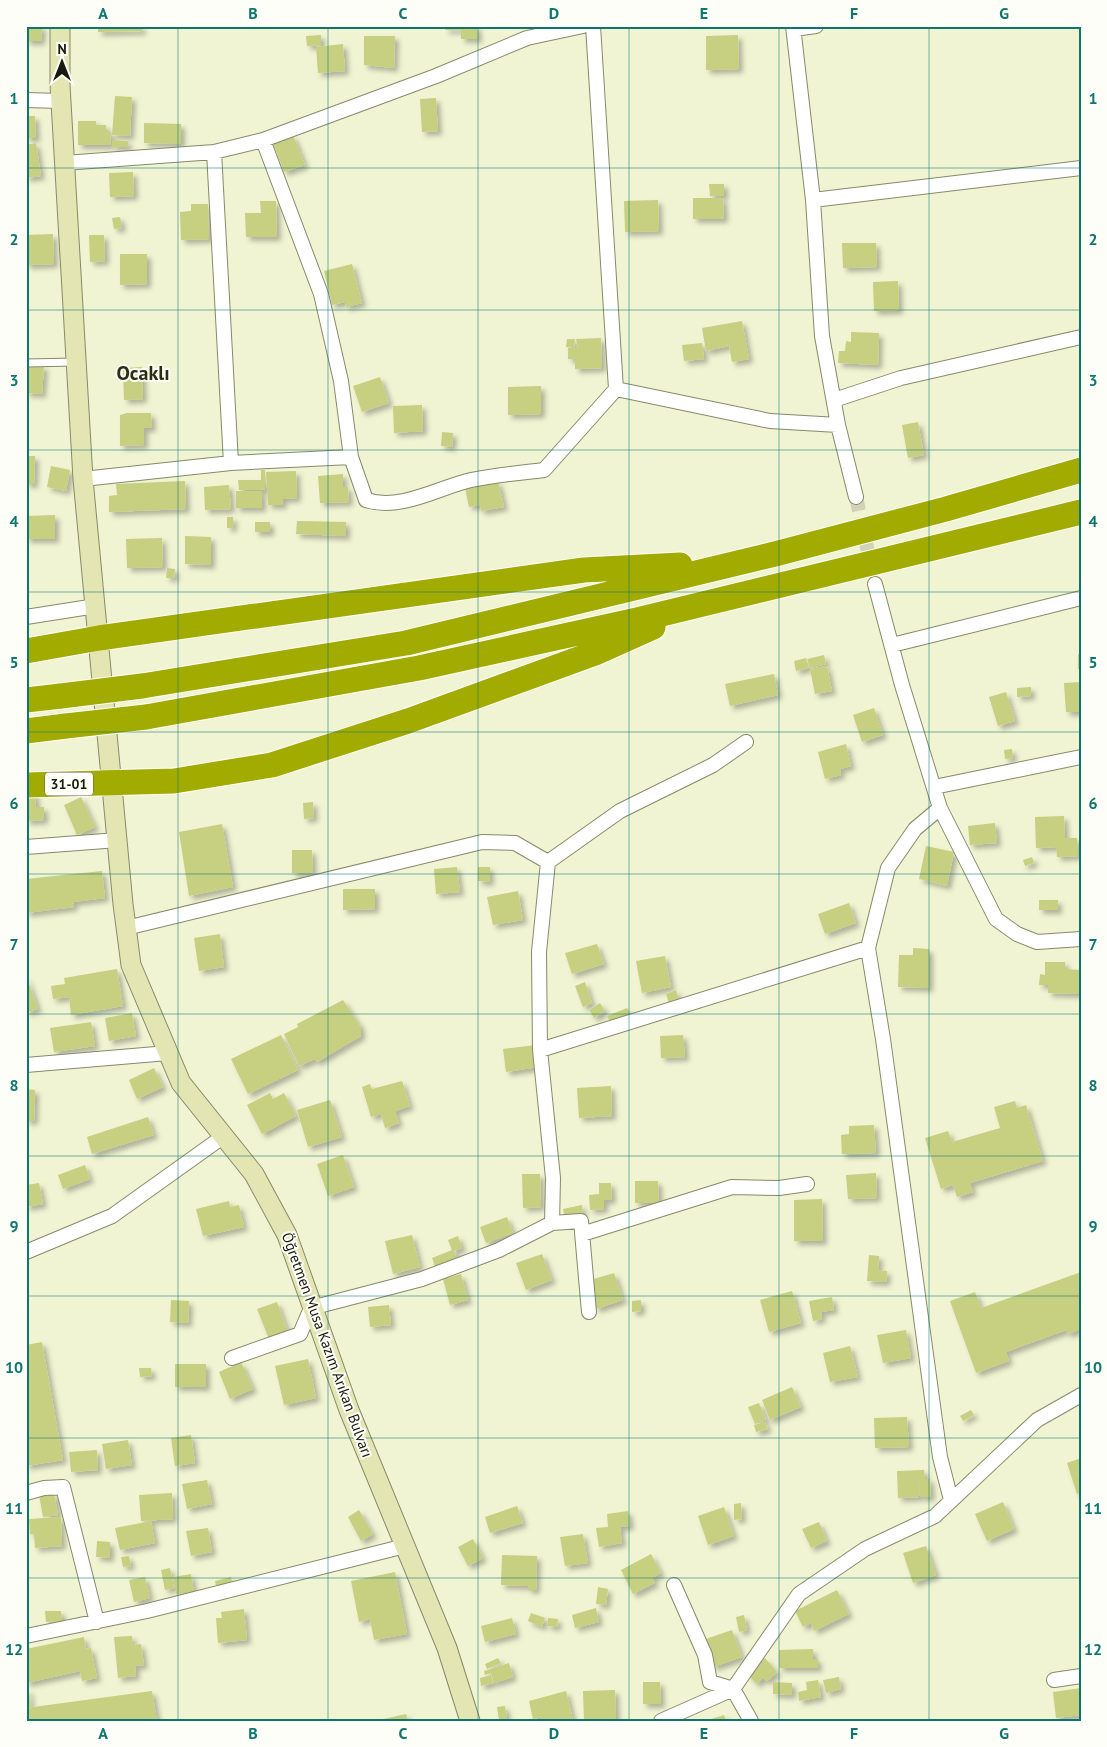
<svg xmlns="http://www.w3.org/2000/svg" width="1107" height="1747" viewBox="0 0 1107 1747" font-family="'PT Sans',sans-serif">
<defs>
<filter id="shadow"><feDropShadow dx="4" dy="4" stdDeviation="2.5" flood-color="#0004"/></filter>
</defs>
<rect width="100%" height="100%" fill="#f0f4d2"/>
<!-- building -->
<path fill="#c7cf81" filter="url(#shadow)" d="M26,26H42L41,41H26Z
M98,26H142V31L98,32Z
M445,26H477L478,39H461V30H445Z
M321,35V45L307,46L306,36Z
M738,35L739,69L706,70V36Z
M364,36H395L394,68L364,65Z
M343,44L345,71L318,73L316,47Z
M115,96L132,97L130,136L112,135Z
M436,98L438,131L422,132L420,99Z
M26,116H35L36,138H26Z
M78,121H96V125H106V132H111L110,145H78Z
M144,123L181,124V144L144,143Z
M293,135L305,165L284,172L273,143Z
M112,140L128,141V147H112Z
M36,143L41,176L26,178V145Z
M133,172L134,196L110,197L109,173Z
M709,184H724V196H710Z
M693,198H723L724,219H693Z
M658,200L659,231L625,232L624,201Z
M260,201H276L277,237H246L245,213H261Z
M191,204H208L209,239L181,240L180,212L191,211Z
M120,217L122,228L114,229L112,218Z
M53,234L54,264L26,265V235Z
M89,235H104L105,261L90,262Z
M842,243H876L877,267L843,268Z
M120,254H147V284L120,285Z
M352,264L362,303L346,307L345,302L332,305L324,271Z
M898,281L899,310L874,311L873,282Z
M742,321L749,359L732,362L729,346L706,351L702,328Z
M851,332L879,333L878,365L838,363L839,351H845L846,341L851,342Z
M601,338L602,368L575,369V359H568V348H578L576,339Z
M567,339H575L574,348L566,347Z
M702,343L704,359L684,361L682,345Z
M26,365L44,366L42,394L26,393Z
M142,367L143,399L124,400L123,368Z
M380,377L389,403L362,412L353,386Z
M541,386V414L508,415V387Z
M422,405L423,431L394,433L393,406Z
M127,413H151L152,428H144V445L120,446V415Z
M918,422L924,455L908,458L902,425Z
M442,432L453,433L452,447L441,446Z
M26,456H35L34,484H26Z
M51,466L70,470L66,491L47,487Z
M261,470H265V490H239L238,480H261Z
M296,471L297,498L282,499L283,505H268L266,472Z
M343,474V487H348L349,502L320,503L318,476Z
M185,481L186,509L109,512V496L117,495L116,484Z
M498,481L504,507L481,511L480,505L469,507L465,488Z
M229,485L231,509L205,510L204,487Z
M236,491H262V508H236Z
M55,515V539H26V516Z
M227,517H233V528H227Z
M297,521L346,522V536L296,534Z
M255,522H270V532H255Z
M185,536L211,537V565L185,564Z
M162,538L163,567L127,568L126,539Z
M167,568L175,569L174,578H166Z
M1078,654H1081V669H1078Z
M824,655L826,664L810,668L807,659Z
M806,658L809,668L796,671L794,661Z
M827,666L832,691L815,694L810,669Z
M774,674L778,695L730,706L725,684Z
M1081,682V712H1066L1064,683Z
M1031,687V696L1017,697V688Z
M1006,692L1015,721L998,726L989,697Z
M874,708L883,735L862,742L853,715Z
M846,744L851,766L840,769L841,775L825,779L818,752Z
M1012,749L1013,758L1005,759L1004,750Z
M26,793H35L36,807H44V820L26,821Z
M81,797L95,827L77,835L64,805Z
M313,802L314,818L304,819L303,803Z
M1064,816L1065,838H1077L1078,856L1057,857L1056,847L1036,848L1035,817Z
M995,823L997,843L970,845L968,826Z
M222,824L233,887L189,896L179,832Z
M926,846L954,852L947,886L919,879Z
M292,850H312L313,873H292Z
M1032,857L1034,863L1025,866L1023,860Z
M457,867L460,892L436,894L434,869Z
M478,867H490V882L478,881Z
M102,871L105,898L73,902L74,907L26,913V879Z
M343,889H375V909L343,910Z
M518,891L523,920L493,925L487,897Z
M1039,900H1058V910H1039Z
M849,903L856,923L825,934L818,914Z
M220,934L224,967L199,971L194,938Z
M597,944L604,964L572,974L565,953Z
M913,948L929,949V988L898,987L899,955H913Z
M665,956L671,987L642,993L636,961Z
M1045,962H1065V969L1081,970V994L1048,993V985H1039L1040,974L1045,975Z
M117,969L123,1006L71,1015L69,997L53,999L51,986L65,984L64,978Z
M26,975L38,1009L26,1012Z
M585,982L592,1003L583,1007L575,986Z
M676,990L679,1000L669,1003L666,994Z
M343,1000L361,1027V1036L317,1062L315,1059L299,1066L284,1034L298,1027L297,1024Z
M600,1003L605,1011L594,1018L589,1010Z
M627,1008L632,1016L611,1024L607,1016Z
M132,1013L136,1036L109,1041L105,1018Z
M91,1022L95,1046L54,1052L50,1028Z
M281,1035L298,1070L248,1094L231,1059Z
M683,1035L685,1057L661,1058L660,1036Z
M536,1045L538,1067L506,1072L503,1049Z
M154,1068L163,1087L137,1099L129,1080Z
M402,1081L410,1106L395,1111L399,1123L385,1128L381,1114L371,1117L362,1087L370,1084L372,1089Z
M611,1086L612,1116L579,1118L577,1088Z
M26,1089L35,1090L34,1121H26Z
M270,1093L273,1099L284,1093L296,1116L262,1134L247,1105Z
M330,1100L342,1137L308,1147L297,1110Z
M1015,1101L1017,1108L1026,1105L1043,1161L970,1183L973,1192L957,1197L953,1185L941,1189L925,1138L948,1131L952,1142L1000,1128L994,1107Z
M148,1117L154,1135L92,1154L87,1137Z
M874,1125L876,1153L842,1154L841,1135L849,1134V1126Z
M343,1155L354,1187L328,1196L317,1164Z
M85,1165L90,1179L63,1189L58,1175Z
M876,1173L877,1198L848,1199L846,1175Z
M522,1174H540L541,1207L523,1208Z
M635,1181H658L659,1203H635Z
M39,1183L43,1204L26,1207V1185Z
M599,1183H611L612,1200H604V1209L590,1210L589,1195L599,1194Z
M822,1199L823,1241H794V1200Z
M229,1201L230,1207L239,1205L244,1227L203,1236L196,1209Z
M582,1205L583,1215L565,1218L563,1209Z
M507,1217L513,1233L486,1243L480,1227Z
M412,1235L420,1267L393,1274L385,1241Z
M458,1236L462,1248L454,1251L458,1261L436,1269L432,1258L452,1250L448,1240Z
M542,1254L552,1280L526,1290L516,1263Z
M869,1255L879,1256L878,1270L887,1271L886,1282L867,1281Z
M1081,1272V1329L1068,1334L1066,1330L1006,1352L1009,1361L976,1373L950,1301L975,1292L981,1308Z
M614,1273L623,1300L596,1309L587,1281Z
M461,1274L468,1300L450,1305L443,1279Z
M792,1291L801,1323L769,1332L760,1300Z
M832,1297L834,1310L821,1312L822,1319L813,1321L809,1301Z
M171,1300L189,1301L188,1323L170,1322Z
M641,1300V1311L632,1312V1301Z
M277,1302L288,1332L269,1339L257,1309Z
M389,1305L391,1325L370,1327L368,1307Z
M906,1330L911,1358L883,1363L877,1335Z
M42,1342L63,1460L26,1466V1345Z
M850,1346L858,1377L830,1382L823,1353Z
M308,1359L316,1398L284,1405L275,1366Z
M241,1362L253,1389L230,1399L219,1372Z
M175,1364H206V1387H175Z
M139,1368H151L152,1376L140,1377Z
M792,1387L801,1407L770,1420L762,1400Z
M759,1403L766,1420L755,1424L748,1407Z
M971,1410L974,1415L963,1421L960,1416Z
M907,1417L909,1447L875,1448L874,1418Z
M765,1422L768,1429L756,1432L754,1425Z
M191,1435L195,1463L175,1466L171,1438Z
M128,1440L132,1465L106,1469L102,1444Z
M97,1450L98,1470L71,1472L69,1452Z
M1081,1458V1492L1077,1494L1067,1463Z
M924,1470L925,1479H930L931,1497H920V1479L919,1497L898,1498L897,1471Z
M207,1480L212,1504L187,1509L182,1484Z
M54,1493L58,1515L43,1517L39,1495Z
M172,1493L173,1519L141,1521L139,1495Z
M1003,1502L1014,1529L987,1541L975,1514Z
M741,1503L742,1519L734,1520V1504Z
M517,1506L523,1523L490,1533L485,1517Z
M724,1507L734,1536L708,1545L698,1516Z
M359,1510L373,1534L361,1541L348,1517Z
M628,1511L630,1526L620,1527L622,1543L599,1547L596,1528L608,1527L607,1514Z
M61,1517L62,1546L35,1548L34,1534H30L29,1519Z
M151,1521L155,1543L120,1550L115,1528Z
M819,1522L827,1541L811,1548L802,1529Z
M208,1528L212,1552L191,1556L186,1531Z
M583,1534L588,1563L565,1566L560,1537Z
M473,1539L483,1558L468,1566L458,1547Z
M97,1541L110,1542V1558L96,1557Z
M926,1546L936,1575L913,1583L903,1553Z
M651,1554L661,1573L652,1578L655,1583L633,1594L621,1570Z
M502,1555L537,1556L536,1590H528V1586L501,1585Z
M129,1556L131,1566L123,1567L121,1557Z
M170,1568L174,1588L165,1590L161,1570Z
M395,1572L407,1634L374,1640L370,1619L359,1622L351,1581Z
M191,1574L194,1592L176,1594L173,1577Z
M145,1577L150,1598L134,1602L129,1580Z
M231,1577L232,1582L216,1586L215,1581Z
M598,1587L608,1589L606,1605L596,1604Z
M837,1590L849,1614L814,1631L811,1623L803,1627L795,1611Z
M596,1608L599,1622L575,1628L572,1615Z
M244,1609L247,1640L218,1643L216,1618H222L221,1612Z
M45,1611H61L62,1621L46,1622Z
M531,1613L545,1618L542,1627L528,1621Z
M744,1615L747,1630L739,1632L736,1617Z
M512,1618L516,1634L485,1642L481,1626Z
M548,1618L558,1619L557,1627L547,1626Z
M732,1630L742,1657L713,1667L703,1640Z
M132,1636L133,1645L141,1644L144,1665L135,1666L136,1676L118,1678L114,1637Z
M84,1637L86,1649L91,1648L97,1678L82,1681L80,1671L26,1683V1649Z
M813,1649V1659H818V1668H779V1650Z
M498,1658L501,1663L487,1669L485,1664Z
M765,1658L777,1672L767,1681L763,1678L757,1684L747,1674Z
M509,1663L513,1677L494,1683L491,1673L485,1675L484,1671Z
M491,1675L493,1683L481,1686L480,1678Z
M839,1677L841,1689L826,1693L823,1680Z
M818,1680L821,1697L799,1701L798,1692L807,1690L806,1682Z
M643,1682H660L661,1704H643Z
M773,1682L792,1683V1695L773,1694Z
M1081,1688V1715L1056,1718L1053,1692Z
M26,1690H29L31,1707H26Z
M615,1690L616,1721H584L583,1691Z
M152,1691L157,1721H26V1708Z
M566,1691L573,1720L542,1721L541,1717L533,1719L529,1701Z
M505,1706L507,1719L499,1720L497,1707Z
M406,1714L408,1721H379V1720Z
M724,1715L726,1721H708V1720Z"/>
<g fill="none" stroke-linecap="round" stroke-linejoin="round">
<!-- street-tunnel -->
<path stroke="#d0d3b5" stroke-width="14" stroke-dasharray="14 7" stroke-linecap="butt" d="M856,497L872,570"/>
<defs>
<path id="lane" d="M26,363L75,362"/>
<path id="street" d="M793,26L813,200L822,336L838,425L856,497
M794,29L816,26
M26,100L61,101
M263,140L321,294L341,381L351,457L366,500C401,511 437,488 471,480C495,475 520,473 544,470L616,389L593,26
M214,152L231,463
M64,163L214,152L263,140L436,76L527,38L583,26
M813,200L1081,168
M616,389L770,421L838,425
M834,400L901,378L1081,337
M83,479L231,463L351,457
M875,584L902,685L940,808L996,919L1017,934L1037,942L1081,939
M26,617L96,606
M892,645L1081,598
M934,787L1081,757
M940,808L915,829L888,868L868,948L883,1039L940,1457L951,1500
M26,847L118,840
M126,928L482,842L515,843L548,862
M540,1050L868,948
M26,1065L168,1053
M552,1223L581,1221L589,1312
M582,1234L732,1187L779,1188L807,1184
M26,1252L112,1216L224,1136
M232,1358L300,1334L311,1308L422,1279L499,1250L552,1223L553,1178L540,1050L539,952L548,862L620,811L713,765L746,742
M26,1493L44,1488L63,1487L97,1622
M674,1585L705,1655L710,1682L733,1689L751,1721
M26,1636L147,1611L405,1546
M1054,1680L1081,1676
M661,1721L733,1689L799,1594L865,1549L935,1516L1037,1420L1081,1395"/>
<path id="secondary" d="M60,26V85L83,479L123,904L131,965L181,1083L254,1174L287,1235L349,1410L447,1648L470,1721"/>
<path id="highway" d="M26,651L99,638L584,570L680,565
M142,686L406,643L775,554L946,509L1081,470
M26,700L61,696
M146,717L419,668L637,620L1081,512
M26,731L66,726
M26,785L174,781L272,765L408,721L595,653L653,627"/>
</defs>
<!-- lane casing -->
<use href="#lane" stroke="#868a6a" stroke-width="9"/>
<!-- street casing -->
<use href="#street" stroke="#868a6a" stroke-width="16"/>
<!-- secondary casing -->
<use href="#secondary" stroke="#868a6a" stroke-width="21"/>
<!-- highway casing -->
<use href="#highway" stroke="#fff" stroke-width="27"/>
<!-- lane -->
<use href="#lane" stroke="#fff" stroke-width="7"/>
<!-- street -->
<use href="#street" stroke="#fff" stroke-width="14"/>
<!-- secondary -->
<use href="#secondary" stroke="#e3e6b2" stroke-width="19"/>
<!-- highway -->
<use href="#highway" stroke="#a2ab00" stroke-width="25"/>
<defs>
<path id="highway-bridge" d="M61,696L142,686
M66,726L146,717"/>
</defs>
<!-- highway-bridge casing -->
<use href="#highway-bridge" stroke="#fff" stroke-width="27" stroke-linecap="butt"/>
<!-- highway-bridge -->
<use href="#highway-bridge" stroke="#a2ab00" stroke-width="25"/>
</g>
<!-- grid -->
<path fill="none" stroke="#0f766e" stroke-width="1" stroke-opacity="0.55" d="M178,26V1721M328,26V1721M478,26V1721M629,26V1721M779,26V1721M929,26V1721M26,168H1081M26,310H1081M26,450H1081M26,592H1081M26,732H1081M26,874H1081M26,1014H1081M26,1156H1081M26,1296H1081M26,1438H1081M26,1578H1081"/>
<g text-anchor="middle" stroke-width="4" stroke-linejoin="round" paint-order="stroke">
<!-- shield labels -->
<rect fill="#fdfef7" stroke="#5d5e54" stroke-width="1" x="45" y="772.5" width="48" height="23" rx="4"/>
<g font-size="14" font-weight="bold" fill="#191a0e">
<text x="69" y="789">31-01</text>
</g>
<!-- street labels -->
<g font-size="15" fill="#191a0e" stroke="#fdfef7">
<text transform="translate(327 1345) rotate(70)" y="5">Öğretmen Musa Kazım Arıkan Bulvarı</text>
</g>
<!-- district labels -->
<g font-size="20" font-weight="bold" fill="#2b2e12" stroke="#fdfef7">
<text x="143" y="380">Ocaklı</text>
</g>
</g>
<!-- border -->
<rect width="1107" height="1747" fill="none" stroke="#fdfef7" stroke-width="55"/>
<!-- north arrow -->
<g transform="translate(62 62)" stroke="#fdfef7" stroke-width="4" paint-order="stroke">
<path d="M0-4L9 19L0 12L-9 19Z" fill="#191a0e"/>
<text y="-8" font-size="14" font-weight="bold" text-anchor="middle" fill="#191a0e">N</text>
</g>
<rect x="28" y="28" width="1052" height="1692" fill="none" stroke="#0f766e" stroke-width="2"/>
<g font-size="16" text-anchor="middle" font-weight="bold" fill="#0f766e">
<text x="103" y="19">A</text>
<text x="253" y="19">B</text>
<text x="403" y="19">C</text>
<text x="554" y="19">D</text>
<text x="704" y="19">E</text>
<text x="854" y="19">F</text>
<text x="1004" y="19">G</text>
<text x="14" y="104">1</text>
<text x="1093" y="104">1</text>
<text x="14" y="245">2</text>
<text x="1093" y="245">2</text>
<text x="14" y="386">3</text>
<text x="1093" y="386">3</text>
<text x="14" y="527">4</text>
<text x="1093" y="527">4</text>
<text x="14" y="668">5</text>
<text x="1093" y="668">5</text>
<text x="14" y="809">6</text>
<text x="1093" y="809">6</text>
<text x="14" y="950">7</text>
<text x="1093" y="950">7</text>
<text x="14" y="1091">8</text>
<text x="1093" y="1091">8</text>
<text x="14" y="1232">9</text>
<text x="1093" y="1232">9</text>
<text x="14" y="1373">10</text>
<text x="1093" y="1373">10</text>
<text x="14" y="1514">11</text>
<text x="1093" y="1514">11</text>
<text x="14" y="1655">12</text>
<text x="1093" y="1655">12</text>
<text x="103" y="1739">A</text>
<text x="253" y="1739">B</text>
<text x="403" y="1739">C</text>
<text x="554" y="1739">D</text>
<text x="704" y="1739">E</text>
<text x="854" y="1739">F</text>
<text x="1004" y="1739">G</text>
</g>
</svg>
